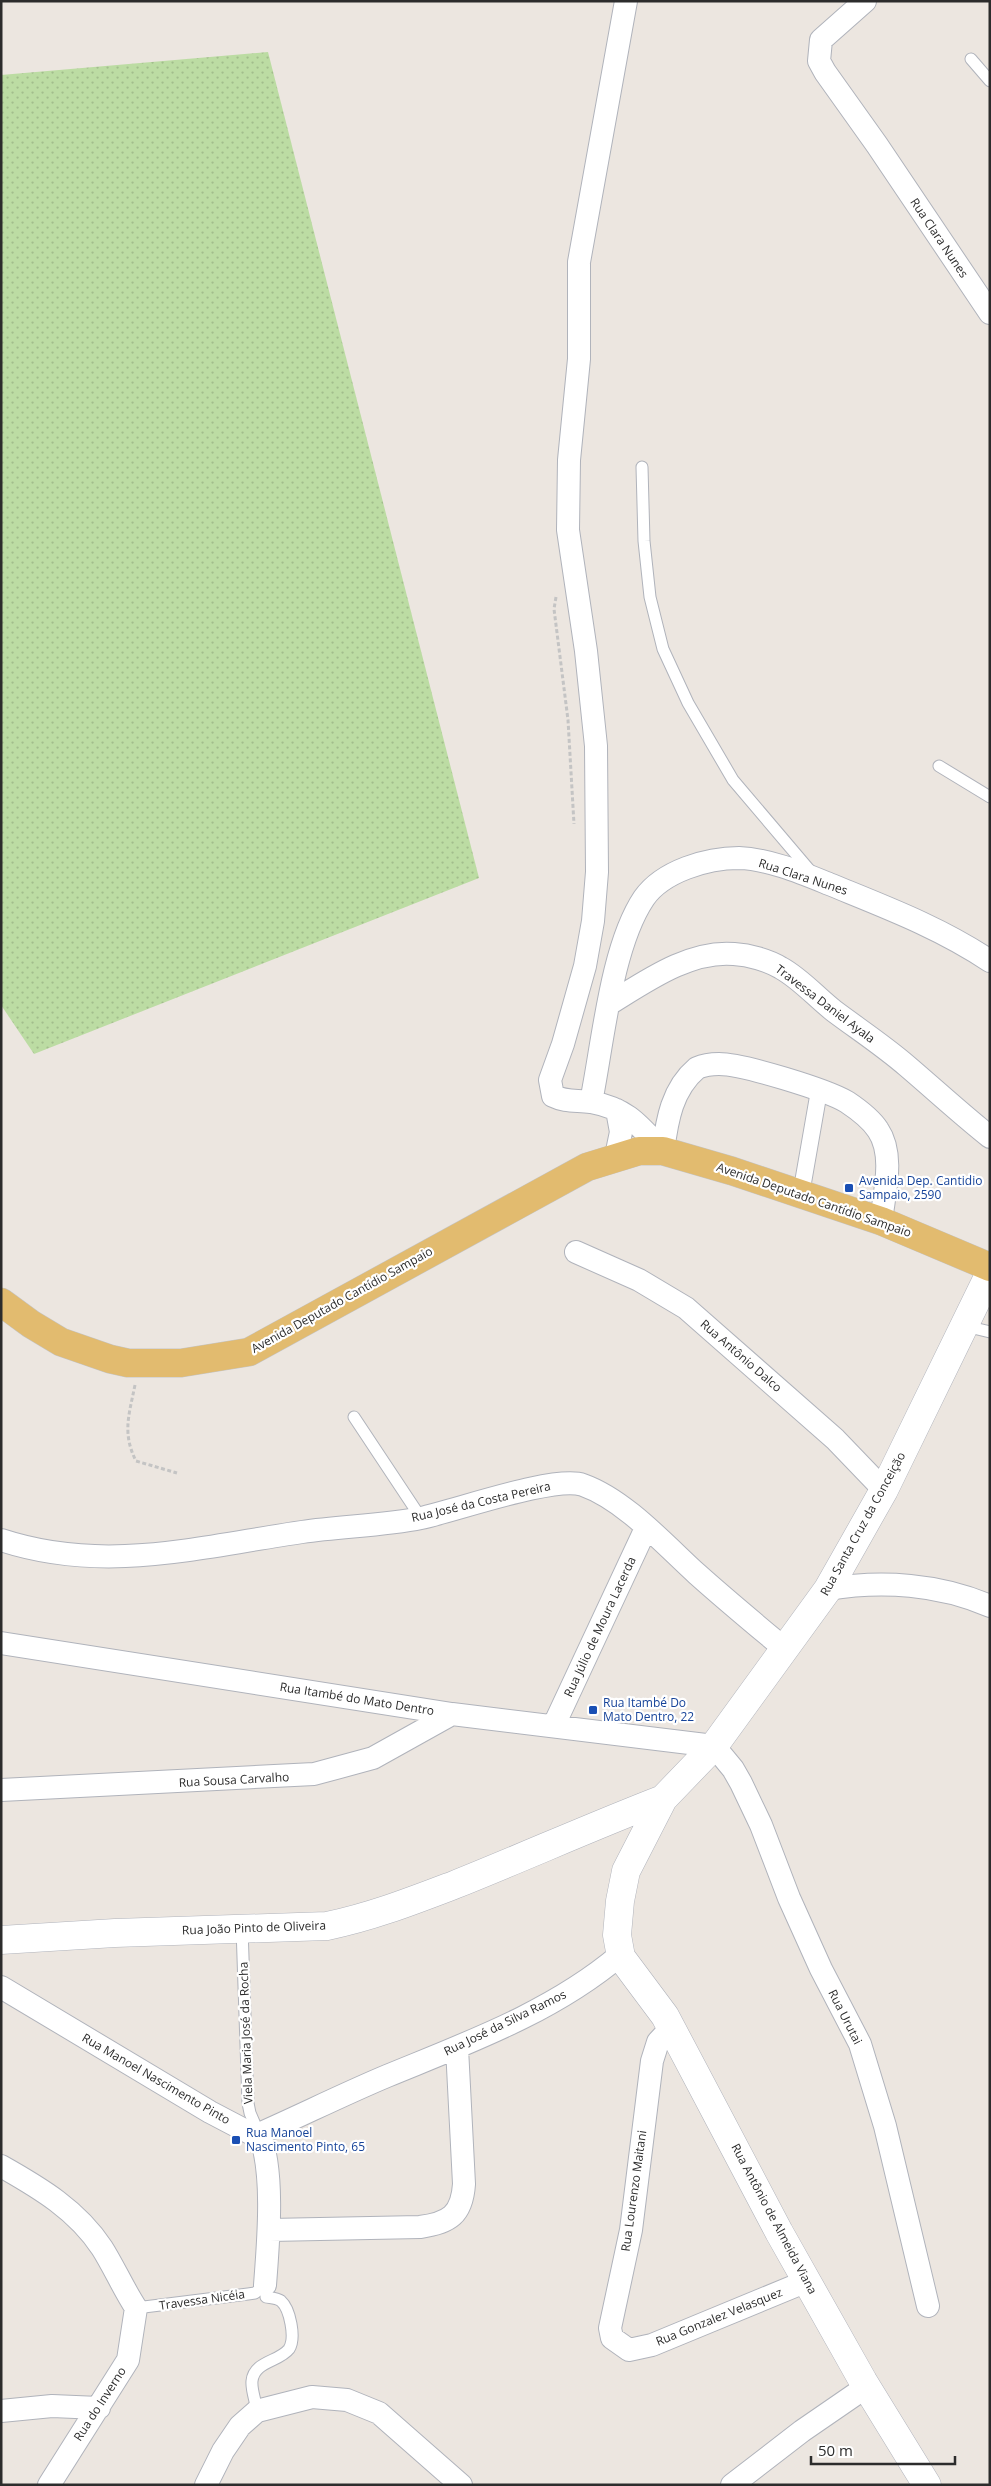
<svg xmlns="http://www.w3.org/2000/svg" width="991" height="2486" viewBox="0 0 991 2486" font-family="'Open Sans',sans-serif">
<defs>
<pattern id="grass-dots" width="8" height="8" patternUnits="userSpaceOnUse" patternTransform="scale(1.25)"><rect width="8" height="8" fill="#bcdca3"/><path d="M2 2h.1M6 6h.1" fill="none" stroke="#a2bd8c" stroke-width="1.8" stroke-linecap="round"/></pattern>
</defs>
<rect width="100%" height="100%" fill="#ece6e0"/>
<!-- grass -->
<path fill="url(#grass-dots)" d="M268,52L479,878L34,1054L1,1005V75Z"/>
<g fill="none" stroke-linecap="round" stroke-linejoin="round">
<defs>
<path id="service" d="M971,59L990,81
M642,467L644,541L650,597L663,649L688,703L733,780L812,873
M939,766L990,797
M965,1326L990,1332
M354,1417L421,1518
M242,1928L248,2103L250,2113L259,2134
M136,2308L248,2294L255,2293L265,2285
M257,2411C256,2402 251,2390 252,2381C254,2361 279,2362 289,2349C296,2338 290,2309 281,2301C277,2298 271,2298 266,2297"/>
<path id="pedestrian" d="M801,1194L819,1091"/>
<path id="minor" d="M626,1L579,262V359L569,460L568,530L586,651L596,746L597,872L593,921L585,966L563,1044L550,1080L553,1096C565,1102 577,1100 591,1102C628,1109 639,1125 663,1151
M865,1L821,40L819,61L825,72L877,145L990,313
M609,1004C645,982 689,950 734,954C749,955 768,960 781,968C801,979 816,997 834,1011C858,1029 884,1046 907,1066C934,1089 961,1114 990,1137
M591,1102C603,1043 611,947 644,898C663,871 707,858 739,858C769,859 802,873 829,884C885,907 939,927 990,961
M663,1151C667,1120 672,1089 697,1068C704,1065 711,1064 719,1064C743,1064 827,1090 847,1102C859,1110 871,1119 878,1130C895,1155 884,1194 881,1221
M616,1156L621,1132L617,1110
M576,1252L639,1280L686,1308L835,1439L884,1490
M1,1540C104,1574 199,1547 302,1532C341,1526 382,1526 421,1518C455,1511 555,1475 583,1485C625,1500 665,1545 697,1574C726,1600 755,1624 785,1649
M828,1589C882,1580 939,1584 990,1606
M1,1643L452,1714L714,1746L733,1769L741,1783L761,1825L789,1898L821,1969L860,2044L885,2126L928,2306
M554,1725L646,1528
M1,1790L314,1774L373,1758L452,1714
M1,1987L210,2112L250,2133L259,2134
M671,2028L658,2042L652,2061L631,2230L610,2328L612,2338L629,2350L652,2345L807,2281
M259,2134C302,2115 344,2094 387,2076C467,2043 553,2012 620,1955
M259,2134C275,2170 268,2245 265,2285
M1,2166C40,2188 77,2210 102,2248C114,2267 123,2288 136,2308L128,2360L49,2485
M270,2230L420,2227C449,2223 462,2215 464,2184L457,2048
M1,2411L52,2406L99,2408
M206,2485L223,2451L240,2426L257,2411L312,2397L347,2400L379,2413L461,2485
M732,2485L802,2431L866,2387"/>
<path id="tertiary" d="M1,1940L115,1933L327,1926C371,1917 412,1901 454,1885C524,1857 593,1826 663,1799
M927,2485L863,2381L779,2232L665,2016L621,1957L617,1935L620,1901L626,1871L663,1799L714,1746L828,1589L884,1490L990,1273"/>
<path id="primary" d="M1,1302L31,1324L61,1342L110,1359L128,1363H181L249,1352L587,1167L639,1151H663L732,1171L881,1221L990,1267"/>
</defs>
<!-- service casing -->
<use href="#service" stroke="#b0b3bb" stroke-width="13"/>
<!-- pedestrian casing -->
<use href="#pedestrian" stroke="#b0b3bb" stroke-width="18"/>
<!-- minor casing -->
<use href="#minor" stroke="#b0b3bb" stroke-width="24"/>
<!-- tertiary casing -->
<use href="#tertiary" stroke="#b0b3bb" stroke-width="29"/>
<!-- primary casing -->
<use href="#primary" stroke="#c4c4c4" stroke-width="29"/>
<!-- path -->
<path stroke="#c4c4c4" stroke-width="3" stroke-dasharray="4 2.5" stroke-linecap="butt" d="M556,597L554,609L568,720L574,824
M135,1385C129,1415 122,1433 136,1461L177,1473"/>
<!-- service -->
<use href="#service" stroke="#fff" stroke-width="11"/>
<!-- pedestrian -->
<use href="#pedestrian" stroke="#fff" stroke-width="16"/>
<!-- minor -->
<use href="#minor" stroke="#fff" stroke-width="22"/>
<!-- tertiary -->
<use href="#tertiary" stroke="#fff" stroke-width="28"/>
<!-- primary -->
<use href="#primary" stroke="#e2bb6f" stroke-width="28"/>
</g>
<!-- markers -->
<g fill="#1a4fb4" stroke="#fff" stroke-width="2">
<rect x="844" y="1183" width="10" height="10" rx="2.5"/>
<rect x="588" y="1705" width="10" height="10" rx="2.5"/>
<rect x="231" y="2135" width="10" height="10" rx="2.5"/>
</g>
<g text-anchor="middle" stroke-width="4.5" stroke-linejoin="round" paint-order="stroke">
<!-- street labels -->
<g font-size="12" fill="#2c2c2c" stroke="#fff">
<text transform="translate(939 238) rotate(56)" y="4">Rua Clara Nunes</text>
<text transform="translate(803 877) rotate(18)" y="4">Rua Clara Nunes</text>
<text transform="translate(825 1004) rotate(37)" y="4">Travessa Daniel Ayala</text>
<text transform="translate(814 1200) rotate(19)" y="4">Avenida Deputado Cantídio Sampaio</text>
<text transform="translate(342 1300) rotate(-29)" y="4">Avenida Deputado Cantídio Sampaio</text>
<text transform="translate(741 1356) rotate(41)" y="4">Rua Antônio Dalco</text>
<text transform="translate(481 1502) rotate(-13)" y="4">Rua José da Costa Pereira</text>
<text transform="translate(863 1524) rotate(-61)" y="4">Rua Santa Cruz da Conceição</text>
<text transform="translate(600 1627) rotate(-65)" y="4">Rua Júlio de Moura Lacerda</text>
<text transform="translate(357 1699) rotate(9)" y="4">Rua Itambé do Mato Dentro</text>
<text transform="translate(234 1780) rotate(-3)" y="4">Rua Sousa Carvalho</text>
<text transform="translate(254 1928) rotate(-2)" y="4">Rua João Pinto de Oliveira</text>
<text transform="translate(845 2017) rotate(63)" y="4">Rua Urutai</text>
<text transform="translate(505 2023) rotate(-26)" y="4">Rua José da Silva Ramos</text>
<text transform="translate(246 2033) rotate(-92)" y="4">Viela Maria José da Rocha</text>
<text transform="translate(156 2079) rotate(30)" y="4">Rua Manoel Nascimento Pinto</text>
<text transform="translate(634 2191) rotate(-82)" y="4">Rua Lourenzo Maitani</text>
<text transform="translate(774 2219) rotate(62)" y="4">Rua Antônio de Almeida Viana</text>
<text transform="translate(202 2300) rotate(-8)" y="4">Travessa Nicéia</text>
<text transform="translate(719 2317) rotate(-22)" y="4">Rua Gonzalez Velasquez</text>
<text transform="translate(100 2404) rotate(-57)" y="4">Rua do Inverno</text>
</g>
<!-- transit labels -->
<g font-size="12" fill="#164399" stroke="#fff" text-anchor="start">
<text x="859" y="1185">Avenida Dep. Cantidio<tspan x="859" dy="14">Sampaio, 2590</tspan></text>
<text x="603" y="1707">Rua Itambé Do<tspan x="603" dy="14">Mato Dentro, 22</tspan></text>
<text x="246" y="2137">Rua Manoel<tspan x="246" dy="14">Nascimento Pinto, 65</tspan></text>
</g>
</g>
<!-- border -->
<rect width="991" height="2486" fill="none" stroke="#2c2c2c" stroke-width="5"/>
<!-- scale -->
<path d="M811 2456v8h144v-8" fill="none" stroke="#2c2c2c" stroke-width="2.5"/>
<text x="818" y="2456" font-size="15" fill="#2c2c2c" stroke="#ffffff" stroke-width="4" paint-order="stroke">50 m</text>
</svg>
